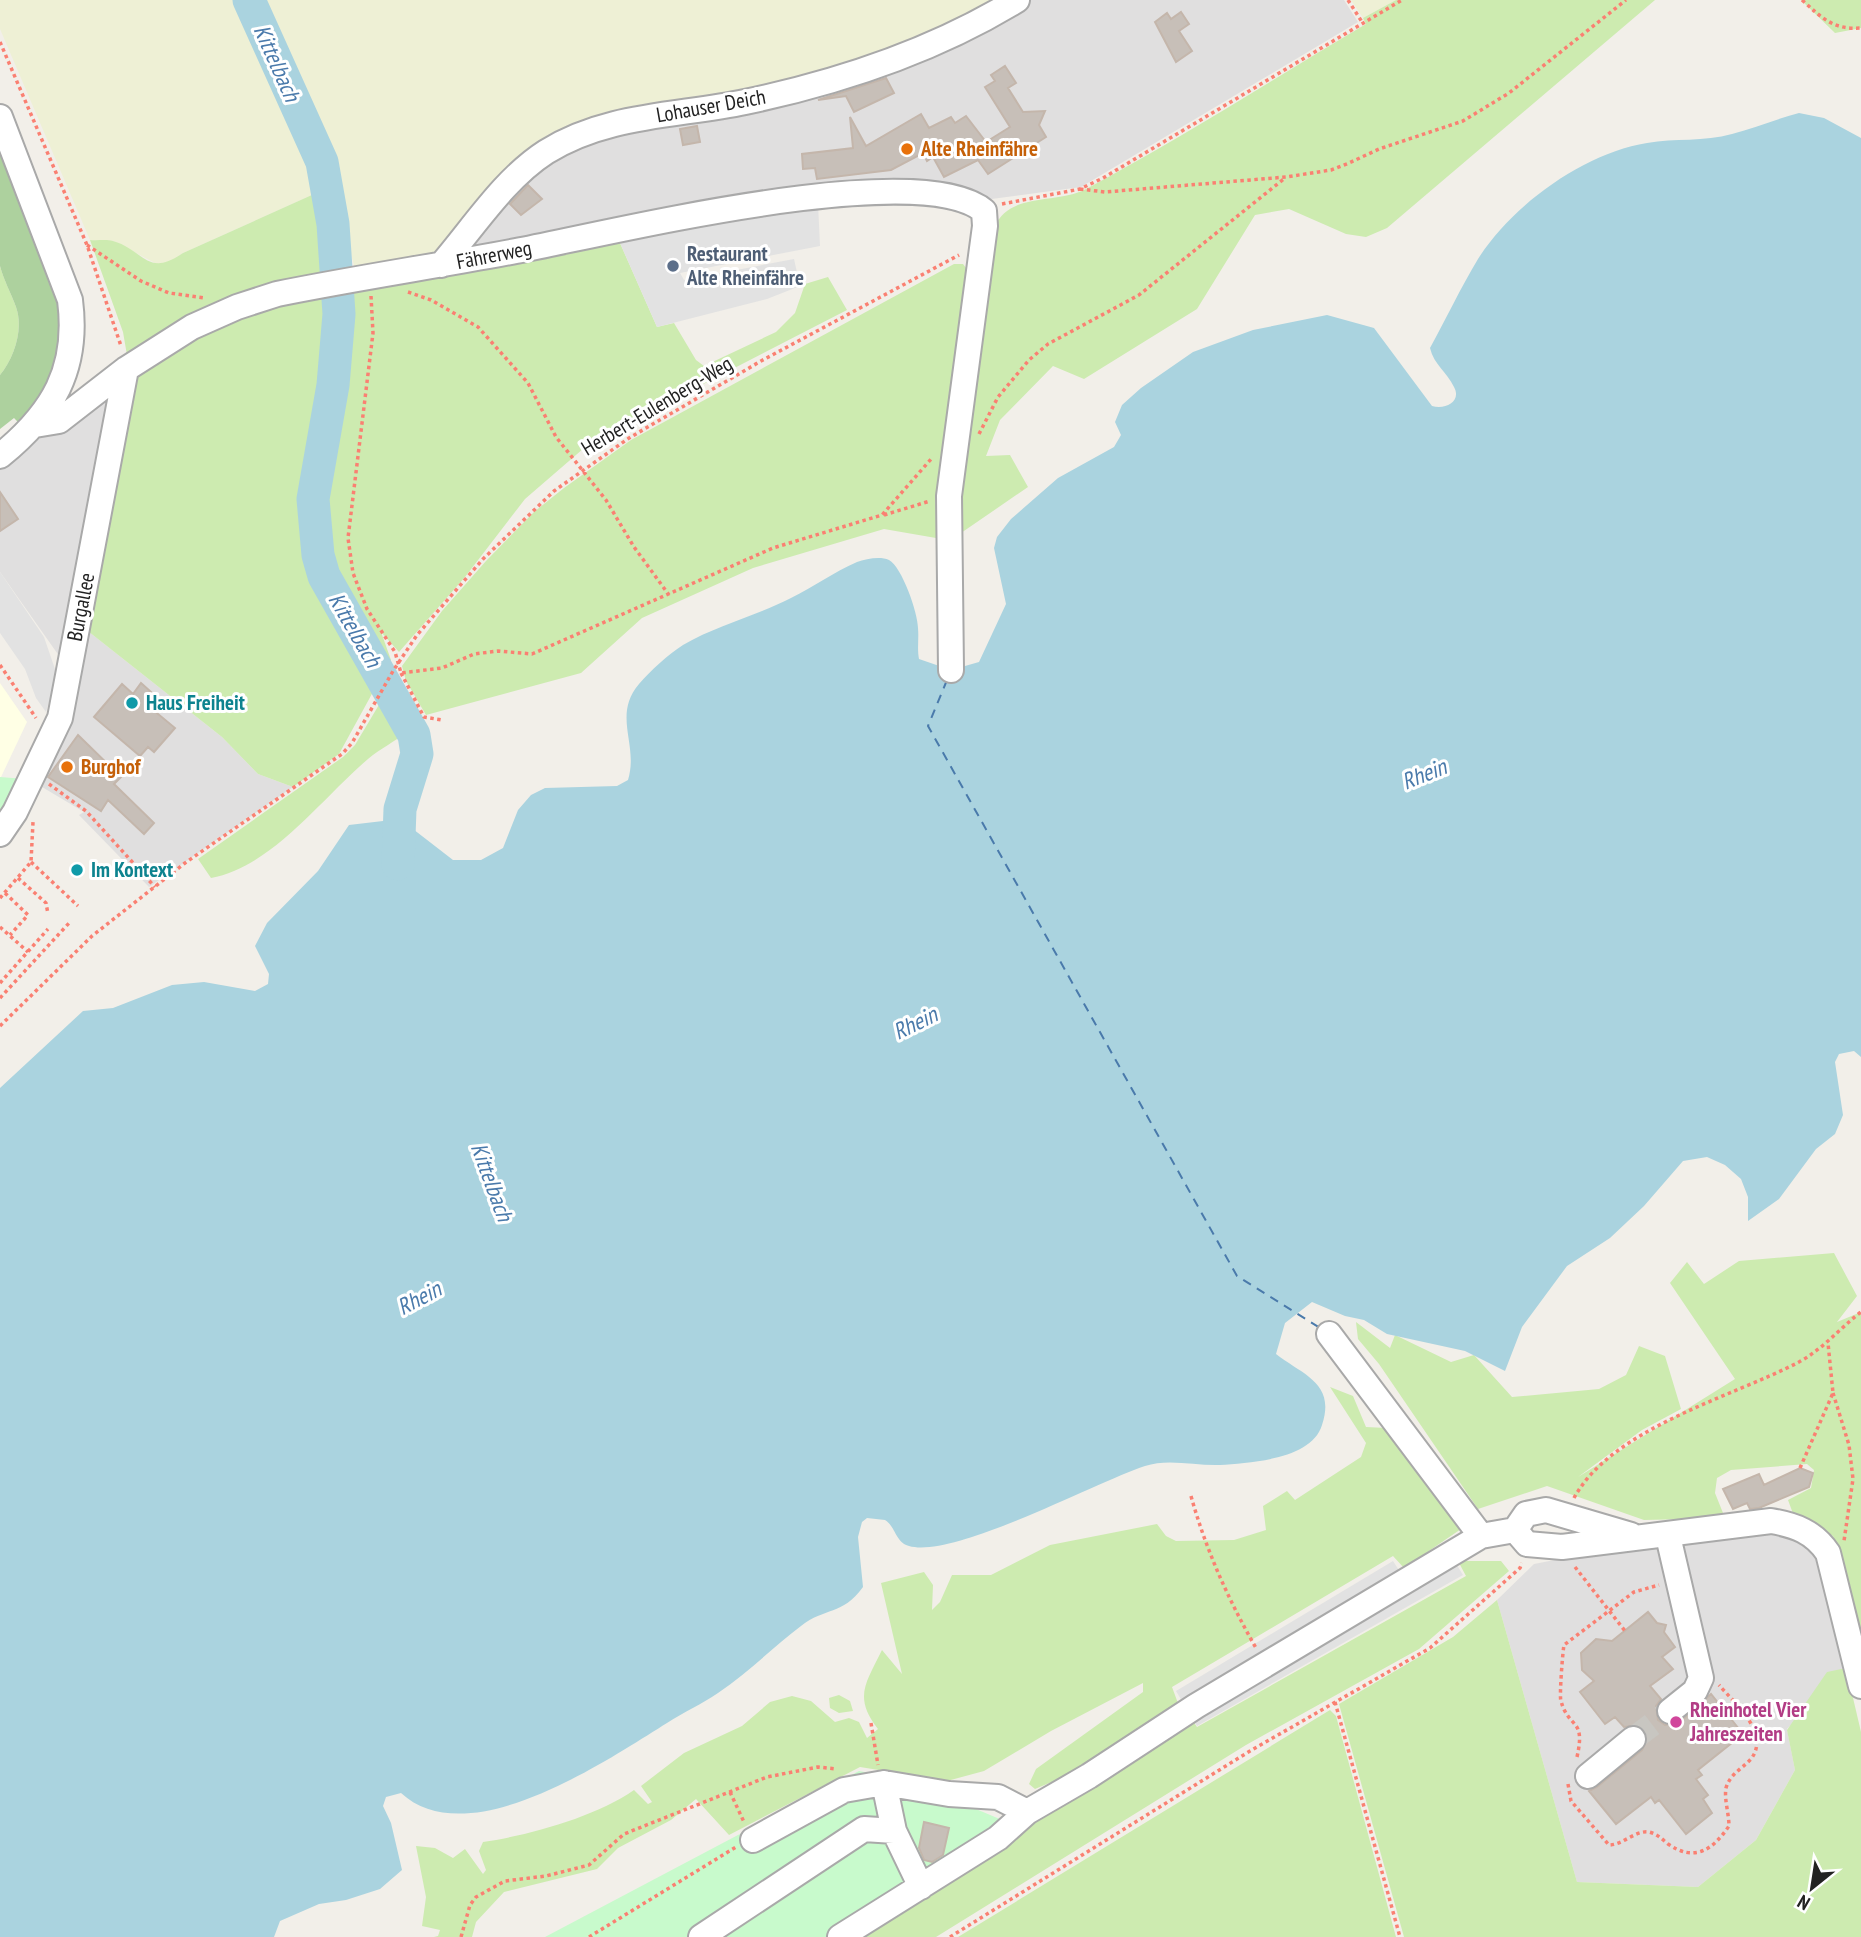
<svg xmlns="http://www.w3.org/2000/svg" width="1861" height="1937" viewBox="0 0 1861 1937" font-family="'PT Sans Narrow',sans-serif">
<rect width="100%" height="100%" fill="#f2efe9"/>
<!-- residential -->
<path fill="#e0dfdf" d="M1026,0H1344L1358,22L1081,187L984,200L952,189L459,256L549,155Z
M114,382L74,620L222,737L258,774L293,787L149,887L79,815L84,812L32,781L69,670L0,572V462Z
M1783,1530L1822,1553L1846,1668L1787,1729L1795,1770L1756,1840L1698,1887L1577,1882L1497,1600L1534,1564L1637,1544Z"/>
<!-- education -->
<path fill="#ffffe5" d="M0,683L27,722L1,777H0Z"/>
<!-- farmland -->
<path fill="#eef0d5" d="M0,0H1008L867,65L585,128L461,235L422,262L355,269L332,186L183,253L169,263L157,264L113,241L90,240L0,29Z
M1351,0H1396L1363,18Z"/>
<!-- grass -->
<path fill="#cdebb0" d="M1396,0H1655L1387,228L1366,237L1346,234L1289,209L1255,215L1197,309L1084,379L1053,366L1000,420L986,456L1010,455L1028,487L961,533L959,499L994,228C1010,191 1055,205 1086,189C1182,138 1273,79 1366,24L1363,18Z
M1801,0H1861V28L1835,33Z
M323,190L329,228L330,273L128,361L123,332L90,240C97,241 106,239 113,241C144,250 147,278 183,253Z
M607,240L620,243L657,327L674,323L696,360L704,366L776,332L795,313L805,284L828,277L847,310L591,442L525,499L465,577L399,652L381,632L391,660L384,668C350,609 319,571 319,499L355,288Z
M954,264H963L969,272L939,491L936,538L884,529L753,568L642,618L581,673L426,715L406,681L402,666L442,611L486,561L534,512L564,488L631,440Z
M0,266C4,281 11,293 16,307C24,329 14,358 0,375Z
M336,287V312C326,382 292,517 319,580C334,615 360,648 379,681L339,754L293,787L258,774L222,737L79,624L129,373L196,332Z
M386,693L408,732C395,741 380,749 368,759C322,798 272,867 211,878L198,859L343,757L355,745Z
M1834,1253L1857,1296L1837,1322L1861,1312V1646L1833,1536L1795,1519L1788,1500L1811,1488L1814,1470L1807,1464L1731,1470L1717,1478L1715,1493L1725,1518L1644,1520L1547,1486L1478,1509L1379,1364L1358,1339L1356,1322L1390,1348L1395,1335L1451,1362L1474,1355L1512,1397L1599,1389L1626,1375L1639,1346L1665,1356L1681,1409L1642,1430L1578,1477L1735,1379L1670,1283L1687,1262L1704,1284L1739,1261Z
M1330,1387L1353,1396L1366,1427L1386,1428L1461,1529L1404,1568L1393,1556L1172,1687L1179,1706L1080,1770L1035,1789L1029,1784L1036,1769L1143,1692V1683L1051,1731L984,1771L947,1781L860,1767L729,1835L696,1799L671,1820L618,1848L597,1869L504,1892L476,1922L472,1937H434L438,1936L440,1930L422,1926L426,1897L416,1846L435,1848L453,1858L465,1849L483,1874L486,1870L479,1851L483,1842C530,1835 595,1817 634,1790L648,1804L652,1802L641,1786L684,1753L742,1726L770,1702L792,1696L811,1701L835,1722L849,1718L859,1722L867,1738L878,1729C853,1697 866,1683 882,1650L902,1674L881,1583L924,1572L933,1585L932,1610L940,1602L952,1575H991L1050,1545L1157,1524L1166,1536L1176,1541L1234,1540L1266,1530L1263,1506L1287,1491L1295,1500L1361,1457L1366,1443Z
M1458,1561H1501L1509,1571L1419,1649L1246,1745L936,1937H851L1191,1718L1197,1727L1466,1576Z
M1497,1600L1577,1882L1698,1887L1756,1840L1795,1770L1787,1730L1827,1672L1846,1668L1861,1732V1937H1404L1339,1704L1453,1637Z
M839,1695L850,1701L853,1711L839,1713L830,1708L829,1698Z
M1330,1710L1336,1716L1396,1937H958Z"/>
<!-- forest -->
<path fill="#add19e" d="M0,147L60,301C66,353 50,384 24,428L14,418L0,429V375C14,358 24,329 16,307C11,293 4,281 0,266Z"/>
<!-- park -->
<path fill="#c8facc" d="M0,777L25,779L0,828Z
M859,1771L959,1790L957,1801L1002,1820L993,1834L830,1937H545Z"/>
<!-- parking -->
<path fill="#e2e2e2" d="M818,203L820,246L680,273L684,280L794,259L800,286L767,299L657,327L620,243Z
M0,572L44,637L57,675L46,712L36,698L25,669L0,633Z
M1447,1549L1463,1575L1197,1726L1176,1691L1393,1561L1402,1575Z"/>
<!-- water -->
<path fill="#aad3df" d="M1799,113L1824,118L1861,138V1057L1854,1051L1839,1054L1835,1062L1843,1115L1835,1134L1816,1149L1779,1199L1748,1221V1197L1741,1179L1725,1165L1707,1157L1683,1161L1644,1206L1610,1238L1567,1266L1522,1327L1505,1371L1465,1351L1387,1334L1364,1320L1345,1316L1312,1302L1285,1323L1276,1354C1303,1375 1336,1383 1322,1425C1312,1459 1251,1463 1220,1465C1196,1466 1168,1458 1145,1466C1096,1482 954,1559 909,1546C895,1542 896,1527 885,1520L867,1518L862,1522L858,1537L863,1587C842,1616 825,1607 801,1626C773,1647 748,1673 718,1693C702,1704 684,1712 667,1723C606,1761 468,1855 401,1793L386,1797L383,1806L391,1823L402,1870L380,1889L346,1900L319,1904L280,1921L274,1937H0V1088L83,1011L113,1008L172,985L204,982L255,991L268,984L269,974L255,946L267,923L318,871L349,825L400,819L453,860H481L503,848L518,810L531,795L545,788L617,786L628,780C639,744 612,716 639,684C650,671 669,654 683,645C717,625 756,616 791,598C813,587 834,572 857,562C866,559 880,556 889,560C902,567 918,613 918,628C919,639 917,648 919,659L951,670L979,662L1006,604L994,548L997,537L1011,519L1058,478L1114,447L1121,435L1115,422L1122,405L1141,388L1193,352L1253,330L1327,315L1374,328L1432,406C1445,410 1462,402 1454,387C1447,372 1434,365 1430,348C1446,319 1461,287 1478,259C1512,205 1584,153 1647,143C1675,138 1704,142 1732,134C1755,128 1776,119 1799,113Z"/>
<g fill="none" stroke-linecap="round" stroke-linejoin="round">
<!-- river -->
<path stroke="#aad3df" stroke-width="33" d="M249,0L322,162L333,224L339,314L333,385L313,499L318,555L324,576L414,735L417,754L400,809L398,864"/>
<!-- ferry -->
<path stroke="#4a7aab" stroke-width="2" stroke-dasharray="9 7" stroke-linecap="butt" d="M947,680L928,726L1237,1276L1320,1328"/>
</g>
<!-- building -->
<path fill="#c7bfb8" stroke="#c4b6ab" stroke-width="2" d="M1181,12L1189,24L1179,31L1192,51L1176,62L1155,22L1167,13L1171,19Z
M1005,66L1016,83L1008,88L1023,112L1045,111L1039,125L1046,137L988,174L978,160L944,177L933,157L927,161L923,153L891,170L817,179L815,168L803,169L802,154L853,148L850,117L866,146L921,114L929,128L951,117L955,123L966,116L986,142L1010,127L985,87L995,81L991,75Z
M886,78L894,93L854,112L846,96L818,100Z
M697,126L700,142L683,145L680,129Z
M528,185L542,199L521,215L510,204Z
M0,492L18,519L0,531Z
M141,683L160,700L152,709L175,728L154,752L148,747L140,756L94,717L122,684L133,694Z
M78,735L121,777L114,784L154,823L144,834L108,800L101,811L48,777Z
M1800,1468L1813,1473L1809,1487L1759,1508L1750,1509L1747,1503L1733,1509L1723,1489L1759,1474L1764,1485Z
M1648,1612L1657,1623L1666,1625L1664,1632L1675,1647L1662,1657L1673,1669L1650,1686L1661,1699L1656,1706L1658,1720L1665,1725L1679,1723L1711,1694L1743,1734L1698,1770L1702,1775L1696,1779L1708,1795L1703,1799L1712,1813L1686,1834L1659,1800L1655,1803L1651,1797L1616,1824L1589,1791L1597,1787L1642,1750L1648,1737L1639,1725L1624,1727L1615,1717L1605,1724L1580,1692L1594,1681L1582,1670L1581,1653L1596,1639L1612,1641Z
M924,1822L949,1828L943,1855L932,1862L924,1860L919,1848Z"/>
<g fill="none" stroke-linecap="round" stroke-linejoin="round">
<!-- minor-tunnel -->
<path stroke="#c8c6c1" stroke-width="24" stroke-dasharray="24 12" stroke-linecap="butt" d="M1633,1739L1670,1711"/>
<defs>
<path id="minor" d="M0,117L70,300C79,369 53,413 0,456
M441,265C473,228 504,179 546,152C606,114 678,116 745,102C840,82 934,51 1017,0
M35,425L59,421L126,369L192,327L237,307L277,294C356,278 437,266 516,251C606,234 918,156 984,211L985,226L949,496L951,670
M0,834L15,812L60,718L126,369
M1329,1334L1481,1536L1515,1530
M1515,1530L1527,1544L1562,1547L1771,1521C1795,1525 1814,1532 1828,1553L1861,1686
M1515,1530L1526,1514L1546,1510L1631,1535
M1668,1536L1701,1678L1695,1691L1670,1711
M1588,1776L1633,1739
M753,1840L844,1790L884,1783
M921,1887L894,1831L884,1783L949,1794L998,1797L1027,1812
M701,1937L864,1829L894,1831
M840,1937L998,1838L1027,1812L1089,1776L1196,1706L1481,1536"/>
</defs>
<!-- minor casing -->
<use href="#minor" stroke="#a9a9a9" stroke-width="28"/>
<!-- path -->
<path stroke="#fa8072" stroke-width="3.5" stroke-dasharray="3.5 3.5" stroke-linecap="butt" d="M1348,0L1362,22
M1802,0C1822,18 1833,30 1861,28
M0,42L87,245L121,346
M1080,189L1105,192L1286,177L1331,170L1349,163L1379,149L1463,121L1509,93L1626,0
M1002,204L1080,189L1103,178L1402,0
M87,245L141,281L169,293L205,298
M408,292L431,300L478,327L528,383L556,437L606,500L634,547L669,595
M371,296L373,333L348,538L353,573L367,609L395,652L401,673L442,668L474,654L498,651L532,654L773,548L882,515L932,458
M979,434L998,397L1029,360L1048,344L1139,295L1285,178
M884,515L930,501
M0,665L36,718
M401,673L424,717L442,720
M49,784L86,811L155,887
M31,862L78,906
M18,878L46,903L48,914
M5,893L28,915L10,935
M0,898L31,862L33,822
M0,927L28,952
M0,983L48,929
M0,998L70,922
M0,1026L92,936L185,863L342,754L352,743L393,671L417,635L483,559L554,491L629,438L761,361L959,255
M1833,1393L1849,1445L1853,1479L1844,1541
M1800,1468L1833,1393L1828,1343
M1191,1496C1206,1550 1228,1599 1256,1648
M1574,1498C1612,1428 1730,1398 1799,1362C1823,1349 1839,1329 1861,1312
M1575,1567L1625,1631
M1335,1702L1400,1937
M871,1723L878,1765
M1577,1757C1586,1717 1569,1730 1561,1701C1559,1697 1563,1649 1564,1645L1634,1592L1659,1585
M1568,1784L1571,1801L1609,1845C1623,1845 1635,1830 1649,1832C1657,1834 1662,1839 1668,1844C1694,1862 1712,1851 1729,1826C1729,1814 1724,1799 1726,1788C1730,1774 1742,1769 1751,1759C1771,1733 1734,1703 1719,1685
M730,1792L744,1822
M461,1937L470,1905L476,1897L505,1881L546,1876L589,1865L624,1834L767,1777L818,1767L837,1769
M589,1937L736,1847
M950,1937L1250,1751L1430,1648L1520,1568L1522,1563"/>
<!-- minor -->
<use href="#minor" stroke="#fff" stroke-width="24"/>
</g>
<!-- markers -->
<g fill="#e8710a" stroke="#fff" stroke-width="2.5">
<circle cx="907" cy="149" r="7"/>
<circle cx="67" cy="767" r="7"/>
</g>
<circle fill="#5c6f8a" stroke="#fff" stroke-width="2.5" cx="673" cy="266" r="7"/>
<g fill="#0f9aa8" stroke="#fff" stroke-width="2.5">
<circle cx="132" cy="703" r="7"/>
<circle cx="77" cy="870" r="7"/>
</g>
<circle fill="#d1479c" stroke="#fff" stroke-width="2.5" cx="1676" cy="1722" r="7"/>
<g text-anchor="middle" stroke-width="6" stroke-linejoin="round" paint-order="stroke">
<!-- street labels -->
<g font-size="21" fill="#222" stroke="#fff">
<text transform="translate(711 106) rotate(-10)" y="7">Lohauser Deich</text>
<text transform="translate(494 255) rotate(-11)" y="7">Fährerweg</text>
<text transform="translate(657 406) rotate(-31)" y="7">Herbert-Eulenberg-Weg</text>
<text transform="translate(81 607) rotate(-79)" y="7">Burgallee</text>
</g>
<!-- food labels -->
<g font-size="21" font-weight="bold" fill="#c56008" stroke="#fff" text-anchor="start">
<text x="921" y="156">Alte Rheinfähre</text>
<text x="81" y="774">Burghof</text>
</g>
<!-- service labels -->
<g font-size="21" font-weight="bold" fill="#4e5e75" stroke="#fff" text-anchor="start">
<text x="687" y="261">Restaurant<tspan x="687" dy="24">Alte Rheinfähre</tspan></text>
</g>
<!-- culture labels -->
<g font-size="21" font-weight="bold" fill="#0d838f" stroke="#fff" text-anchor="start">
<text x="146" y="710">Haus Freiheit</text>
<text x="91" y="877">Im Kontext</text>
</g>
<!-- hotel labels -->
<g font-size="21" font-weight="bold" fill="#b23c85" stroke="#fff" text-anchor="start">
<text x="1690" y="1717">Rheinhotel Vier<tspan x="1690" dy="24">Jahreszeiten</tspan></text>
</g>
<!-- water labels -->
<g font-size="23" font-style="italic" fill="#4a7aab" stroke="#fff">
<text transform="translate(277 63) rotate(66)" y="8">Kittelbach</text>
<text transform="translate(355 630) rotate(60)" y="8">Kittelbach</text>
<text transform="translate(1424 774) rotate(-22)" y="8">Rhein</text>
<text transform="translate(915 1023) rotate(-26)" y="8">Rhein</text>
<text transform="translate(492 1182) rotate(70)" y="8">Kittelbach</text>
<text transform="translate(419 1298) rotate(-28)" y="8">Rhein</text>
</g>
</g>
<!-- north arrow -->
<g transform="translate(1812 1888) rotate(210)" stroke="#ffffff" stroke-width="5" paint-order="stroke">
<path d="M0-5L12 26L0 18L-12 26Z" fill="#222222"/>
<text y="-10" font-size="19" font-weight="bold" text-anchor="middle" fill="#222222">N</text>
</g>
</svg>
